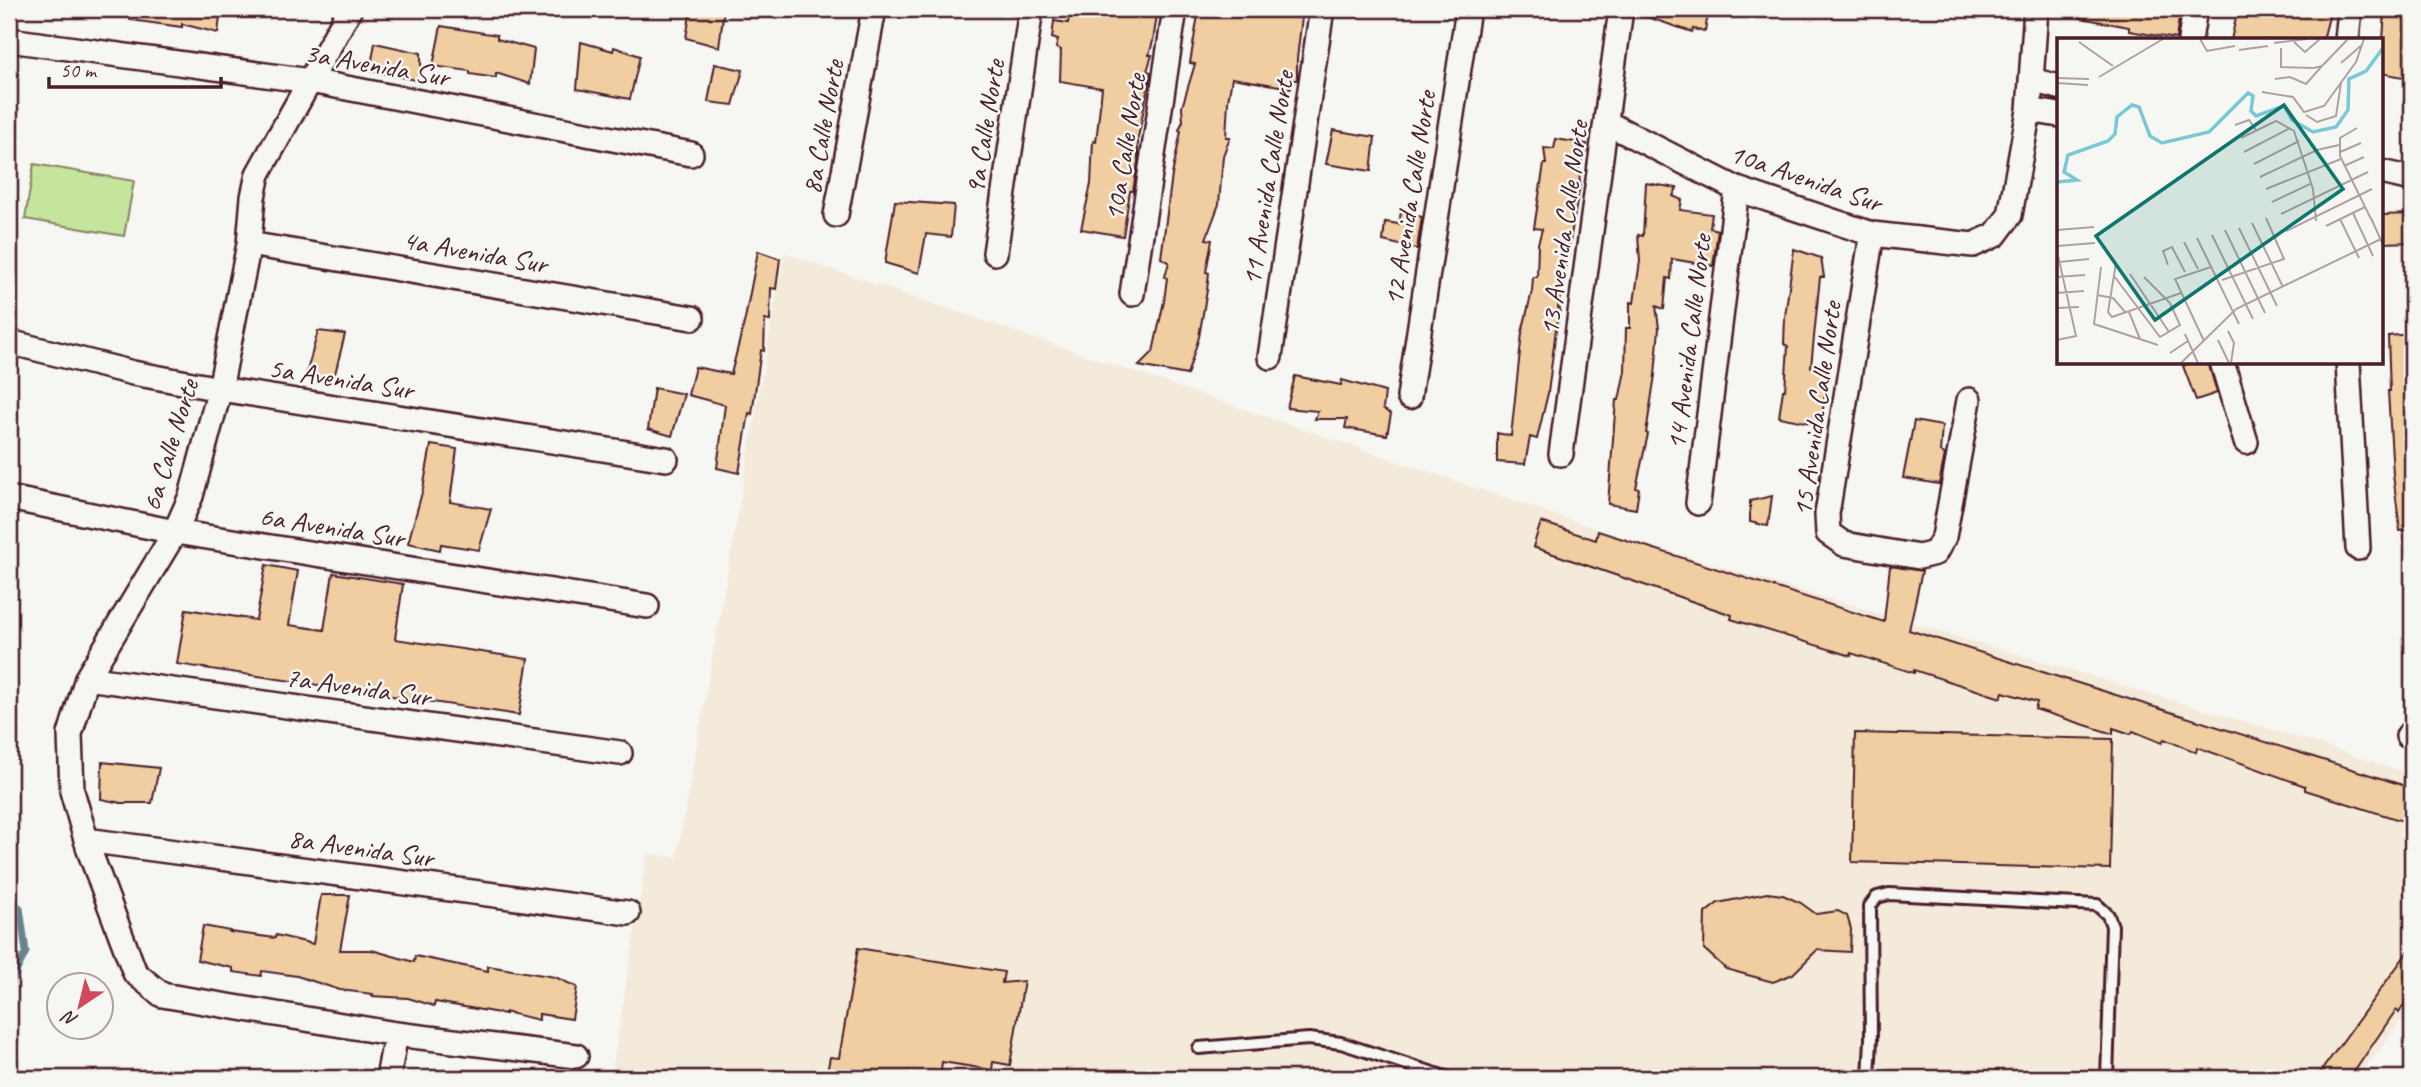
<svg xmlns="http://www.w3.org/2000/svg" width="2421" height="1087" viewBox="0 0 2421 1087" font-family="Caveat,sans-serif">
<rect width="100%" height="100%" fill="#f6f6f2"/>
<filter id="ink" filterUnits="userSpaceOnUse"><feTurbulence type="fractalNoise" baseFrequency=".0143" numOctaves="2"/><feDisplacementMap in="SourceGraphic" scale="14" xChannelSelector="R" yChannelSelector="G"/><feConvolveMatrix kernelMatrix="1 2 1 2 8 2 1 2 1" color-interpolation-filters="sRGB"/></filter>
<g filter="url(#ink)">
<!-- built -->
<path fill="#f4eada" d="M784,253L1624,538L2313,742L2412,775V1006L2358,1078H611L647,854L677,857Z"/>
<!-- green -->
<path fill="#c5e59d" stroke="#888264" stroke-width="2" d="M34,164L134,181L124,236L25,219Z"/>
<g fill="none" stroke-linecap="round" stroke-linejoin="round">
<!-- stream -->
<path stroke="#668492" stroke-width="7" d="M9,898L20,908L26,952L11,982L9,994
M9,1077L10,1078"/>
</g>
<!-- building -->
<path fill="#f1cea2" stroke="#4a1f2b" stroke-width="2" d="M130,9H221L218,33L182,24V27L130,20Z
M691,9H724L719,47L686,38Z
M1070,9H1158L1153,41L1149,55H1152L1147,71L1151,72L1138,138V162L1133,191H1130L1123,236L1081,229L1091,184L1093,141L1096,142L1102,88L1060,81L1061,50L1056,48L1058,40L1052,38L1054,21L1068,23Z
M1199,9H1303L1297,58V80H1292L1291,88L1232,78L1228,101L1226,137H1230L1223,156L1219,204L1206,239L1212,240L1206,272L1209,273L1207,290L1199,337L1187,375L1139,366L1153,352L1164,301L1167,278L1165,277L1169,262L1161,258L1172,175L1181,131L1179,130L1183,121L1182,107L1195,64L1190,63Z
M1635,9H1709L1705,31L1693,29L1692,32L1635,13Z
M2081,9H2167L2180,11L2176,39L2129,31V27L2080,18Z
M2238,9H2331L2323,40H2231Z
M2385,9H2412V58L2409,78L2381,73Z
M441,26L497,35V39L534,49L530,84L496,73V78L470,74V71L433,66Z
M581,42L613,51L614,47L640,56L630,99L577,89Z
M375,43L421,53V81L370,71Z
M715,64L743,70L733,105L708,102Z
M1333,130L1375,137L1371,171L1326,164Z
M1556,139L1587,144L1579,168L1580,185L1558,308L1560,309L1556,329L1548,393L1537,439L1530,437L1525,464L1497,462V433L1511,436L1522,333L1532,291L1533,277H1537L1538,244L1542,229L1534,228L1544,164H1546L1544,148L1554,149Z
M1646,183L1677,188L1673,196L1682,200L1680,210L1712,214L1710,228L1718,230L1713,266L1672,259L1671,279L1667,278L1664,309L1656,306L1659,328L1655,375L1646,433L1648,434L1636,488L1639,489L1636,509L1608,504L1616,400H1619L1625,371L1626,328H1630V302L1634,303L1640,261L1638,235L1643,236Z
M895,201L954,205L951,237L926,234L919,273L885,263Z
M1401,212L1422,217L1417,249L1383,241L1385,222L1399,224Z
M2412,214V242L2383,243V238H2381V215Z
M1794,249L1821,258L1824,277H1820L1811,367L1828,370L1821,425L1779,417L1783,390H1785L1788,346L1784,344L1785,317Z
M758,251L780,259L776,289L771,288L770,321L765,320L764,351L761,350L752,414L749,413L739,473L717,468L725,405L688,395L695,367L731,374L745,319Z
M318,331L345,334L334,378L306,375Z
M2412,334V530L2400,531L2393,474L2388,391H2390L2388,336Z
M2192,362H2208L2217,393L2196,400L2183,366Z
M1295,376L1341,385L1342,380L1385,392L1383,409L1391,414L1387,435L1345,428L1347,419H1315L1318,411L1287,408Z
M654,388L684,394L672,436L648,429Z
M1914,421L1942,426L1940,452L1945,454L1939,484L1903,478Z
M431,445L457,449L450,502L491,509L479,550L441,544L440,550L408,543L423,489Z
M1772,496L1768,526L1750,522V501Z
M1541,522L1596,540L1598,531L1884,622L1890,566L1922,571L1909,630L2412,788V824L2305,790V786L2197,747L2196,752L2164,739L2162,743L2133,731L2131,734L2113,728V734L2035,709L2037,702L2003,692L2001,698L1914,670V673L1851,653V656L1731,619L1732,615L1533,547Z
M266,565L298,571L289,625L324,630L333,573L403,584L395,639L528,659L519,715L177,664L186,609L256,620Z
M1855,733L2113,739L2110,869L1852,862Z
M102,762L159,768L152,803H121L101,799Z
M1767,893L1783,895L1801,903L1816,914L1838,911L1847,916L1851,929L1850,952L1817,950L1793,974L1773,982L1726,969L1704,949L1705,913L1718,903Z
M321,895H350L340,950H372L414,962L415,956L488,971V966L555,977L577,987L572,1019L539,1014V1020L505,1012V1014L435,1002L434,1006L408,998L372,996L373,994L340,990L297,976L262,971L261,976L233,972V968L197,960L203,926L230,931V932L275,938L276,935L313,944Z
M2412,946V991L2399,1013L2396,1010L2350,1078H2316Z
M858,948L1004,972L1002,983L1024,981L1010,1065L993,1062L992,1070L942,1062L940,1078H826L830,1057L839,1058Z"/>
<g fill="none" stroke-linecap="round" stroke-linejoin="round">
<defs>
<path id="service" d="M1199,1048L1309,1039L1341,1043L1449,1078
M1869,1078L1871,1039L1870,906L1877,897L1889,894L2097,905L2108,915L2112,926L2107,1078"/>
<path id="minor" d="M350,9L258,174L253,197L249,244L220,389L191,496L175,532L87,678L70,734L72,791L89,850L135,973L162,995L396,1034L576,1056
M9,40L310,81L691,154
M2190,40L2195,9
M2347,40L2350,9
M2031,80L2059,87
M2029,110L2059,115
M1607,123L1737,189L1872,234L1973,245L1995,235L2010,215L2029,110L2036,9
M2381,172L2412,179
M836,215L874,9
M1872,234L1827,514L1828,533L1844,544L1919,557L1935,553L1944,537L1969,400
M249,244L692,318
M995,253L1031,9
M1132,294L1175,9
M9,342L133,373L220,389L666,459
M1270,357L1322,9
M2222,362L2246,442
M2348,362L2358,548
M1409,397L1468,9
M1561,454L1621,9
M9,498L175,532L647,606
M1698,503L1737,189
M87,678L620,753
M2408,736L2412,731
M86,840L628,913
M388,1078L396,1034"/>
</defs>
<!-- service casing -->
<use href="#service" stroke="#4a1f2b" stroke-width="16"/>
<!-- minor casing -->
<use href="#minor" stroke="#4a1f2b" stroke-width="28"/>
<!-- service -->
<use href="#service" stroke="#f6f6f2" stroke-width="10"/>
<!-- minor -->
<use href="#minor" stroke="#f6f6f2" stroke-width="23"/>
</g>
</g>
<g text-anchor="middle" stroke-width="5" stroke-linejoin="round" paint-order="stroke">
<!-- street labels -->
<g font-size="28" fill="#4a1f2b" stroke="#f6f6f2">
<text transform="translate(377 64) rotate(10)" y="10">3a Avenida Sur</text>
<text transform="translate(822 127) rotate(-80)" y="10">8a Calle Norte</text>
<text transform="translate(984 127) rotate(-81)" y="10">9a Calle Norte</text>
<text transform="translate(1124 147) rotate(-81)" y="10">10a Calle Norte</text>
<text transform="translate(1806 177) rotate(19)" y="10">10a Avenida Sur</text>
<text transform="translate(1267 178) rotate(-81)" y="10">11 Avenida Calle Norte</text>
<text transform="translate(1409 198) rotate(-81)" y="10">12 Avenida Calle Norte</text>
<text transform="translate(1563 228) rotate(-82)" y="10">13 Avenida Calle Norte</text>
<text transform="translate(475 251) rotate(10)" y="10">4a Avenida Sur</text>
<text transform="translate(1688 342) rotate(-83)" y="10">14 Avenida Calle Norte</text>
<text transform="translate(341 378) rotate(9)" y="10">5a Avenida Sur</text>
<text transform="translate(1816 409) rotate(-82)" y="10">15 Avenida Calle Norte</text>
<text transform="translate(169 445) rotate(-73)" y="10">6a Calle Norte</text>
<text transform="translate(332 526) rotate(9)" y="10">6a Avenida Sur</text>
<text transform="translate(358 686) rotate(8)" y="10">7a Avenida Sur</text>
<text transform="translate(361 847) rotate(8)" y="10">8a Avenida Sur</text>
</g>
</g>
<!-- overview -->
<g transform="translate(2057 38)">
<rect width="326" height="326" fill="#f6f6f2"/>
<path fill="none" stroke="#79c8d6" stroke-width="3.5" d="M0,144L20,142L7,134L11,117L51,103L58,96L60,79L75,67L82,69L93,98L105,105L152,94L191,55L196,58L194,73L199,78L227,68L235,82L256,94L279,89L291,72L292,41L309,33L326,10"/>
<path fill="none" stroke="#b1a0a2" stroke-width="2" d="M143,1L150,13L178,8M22,4L56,28M237,4L248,14L263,1M217,5L250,1M224,10V29L257,30L265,28L291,1M182,12L211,8M284,25L306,6M42,39L106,1M0,40L32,41M218,41L233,39L249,46L265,28M0,45L31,47M205,54L236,59L247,74L267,68L299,24L307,1M249,77L260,84L279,78L284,45M178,87L192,82L199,92M300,90L283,100V118L314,181M184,100L219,83L237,93L256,151L259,183M187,114L233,90M283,114L304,105M197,126L242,103M287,128L307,119M203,139L260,112L282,107M209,151L284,121M215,164L253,146M296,175L316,218M224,176L311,134M314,180L326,207M283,181L302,220M195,185L226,249M269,188L308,169M182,190L220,268M0,192L37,189M168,192L208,275M229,193L315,151M155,197L196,281M140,200L182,286M127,204L141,231M0,208L38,205M0,213L19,298L0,302M2,224L32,221M59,225L51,274L55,279L124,255M111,227L106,213L115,209L128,234M44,229L37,286L101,307M73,236L112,294M57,238L103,299L123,287L113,265L87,239M0,239L28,237M165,242L227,221L209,180M0,255L27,253M40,257L56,260L69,275M0,270L22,269M72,274L83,301M171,293L177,305L174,325M128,296L141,325M161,302L172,325M147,303L118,241L154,229M113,315L131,303M124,325L179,271L326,200"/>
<path fill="#0f766e" fill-opacity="0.15" stroke="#0f766e" stroke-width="3.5" d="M227,67L286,151L98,282L39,198Z"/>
<rect width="326" height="326" fill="none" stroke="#4a1f2b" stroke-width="3.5"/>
</g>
<!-- margin -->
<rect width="2421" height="1087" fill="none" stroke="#f6f6f2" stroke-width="35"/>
<rect x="18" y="18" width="2386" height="1052" fill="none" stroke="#4a1f2b" stroke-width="2.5" filter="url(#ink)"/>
<!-- north arrow -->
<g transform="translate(80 1006) rotate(215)"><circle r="33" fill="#f6f6f2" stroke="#b1a0a2" stroke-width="2"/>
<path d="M0-5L12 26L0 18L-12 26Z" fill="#d1495b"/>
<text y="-10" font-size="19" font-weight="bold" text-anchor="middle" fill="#4a1f2b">N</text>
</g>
<!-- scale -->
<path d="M49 77v10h172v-10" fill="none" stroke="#4a1f2b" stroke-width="3.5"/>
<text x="60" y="77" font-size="21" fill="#4a1f2b" stroke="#f6f6f2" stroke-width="5" paint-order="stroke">50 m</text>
</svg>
